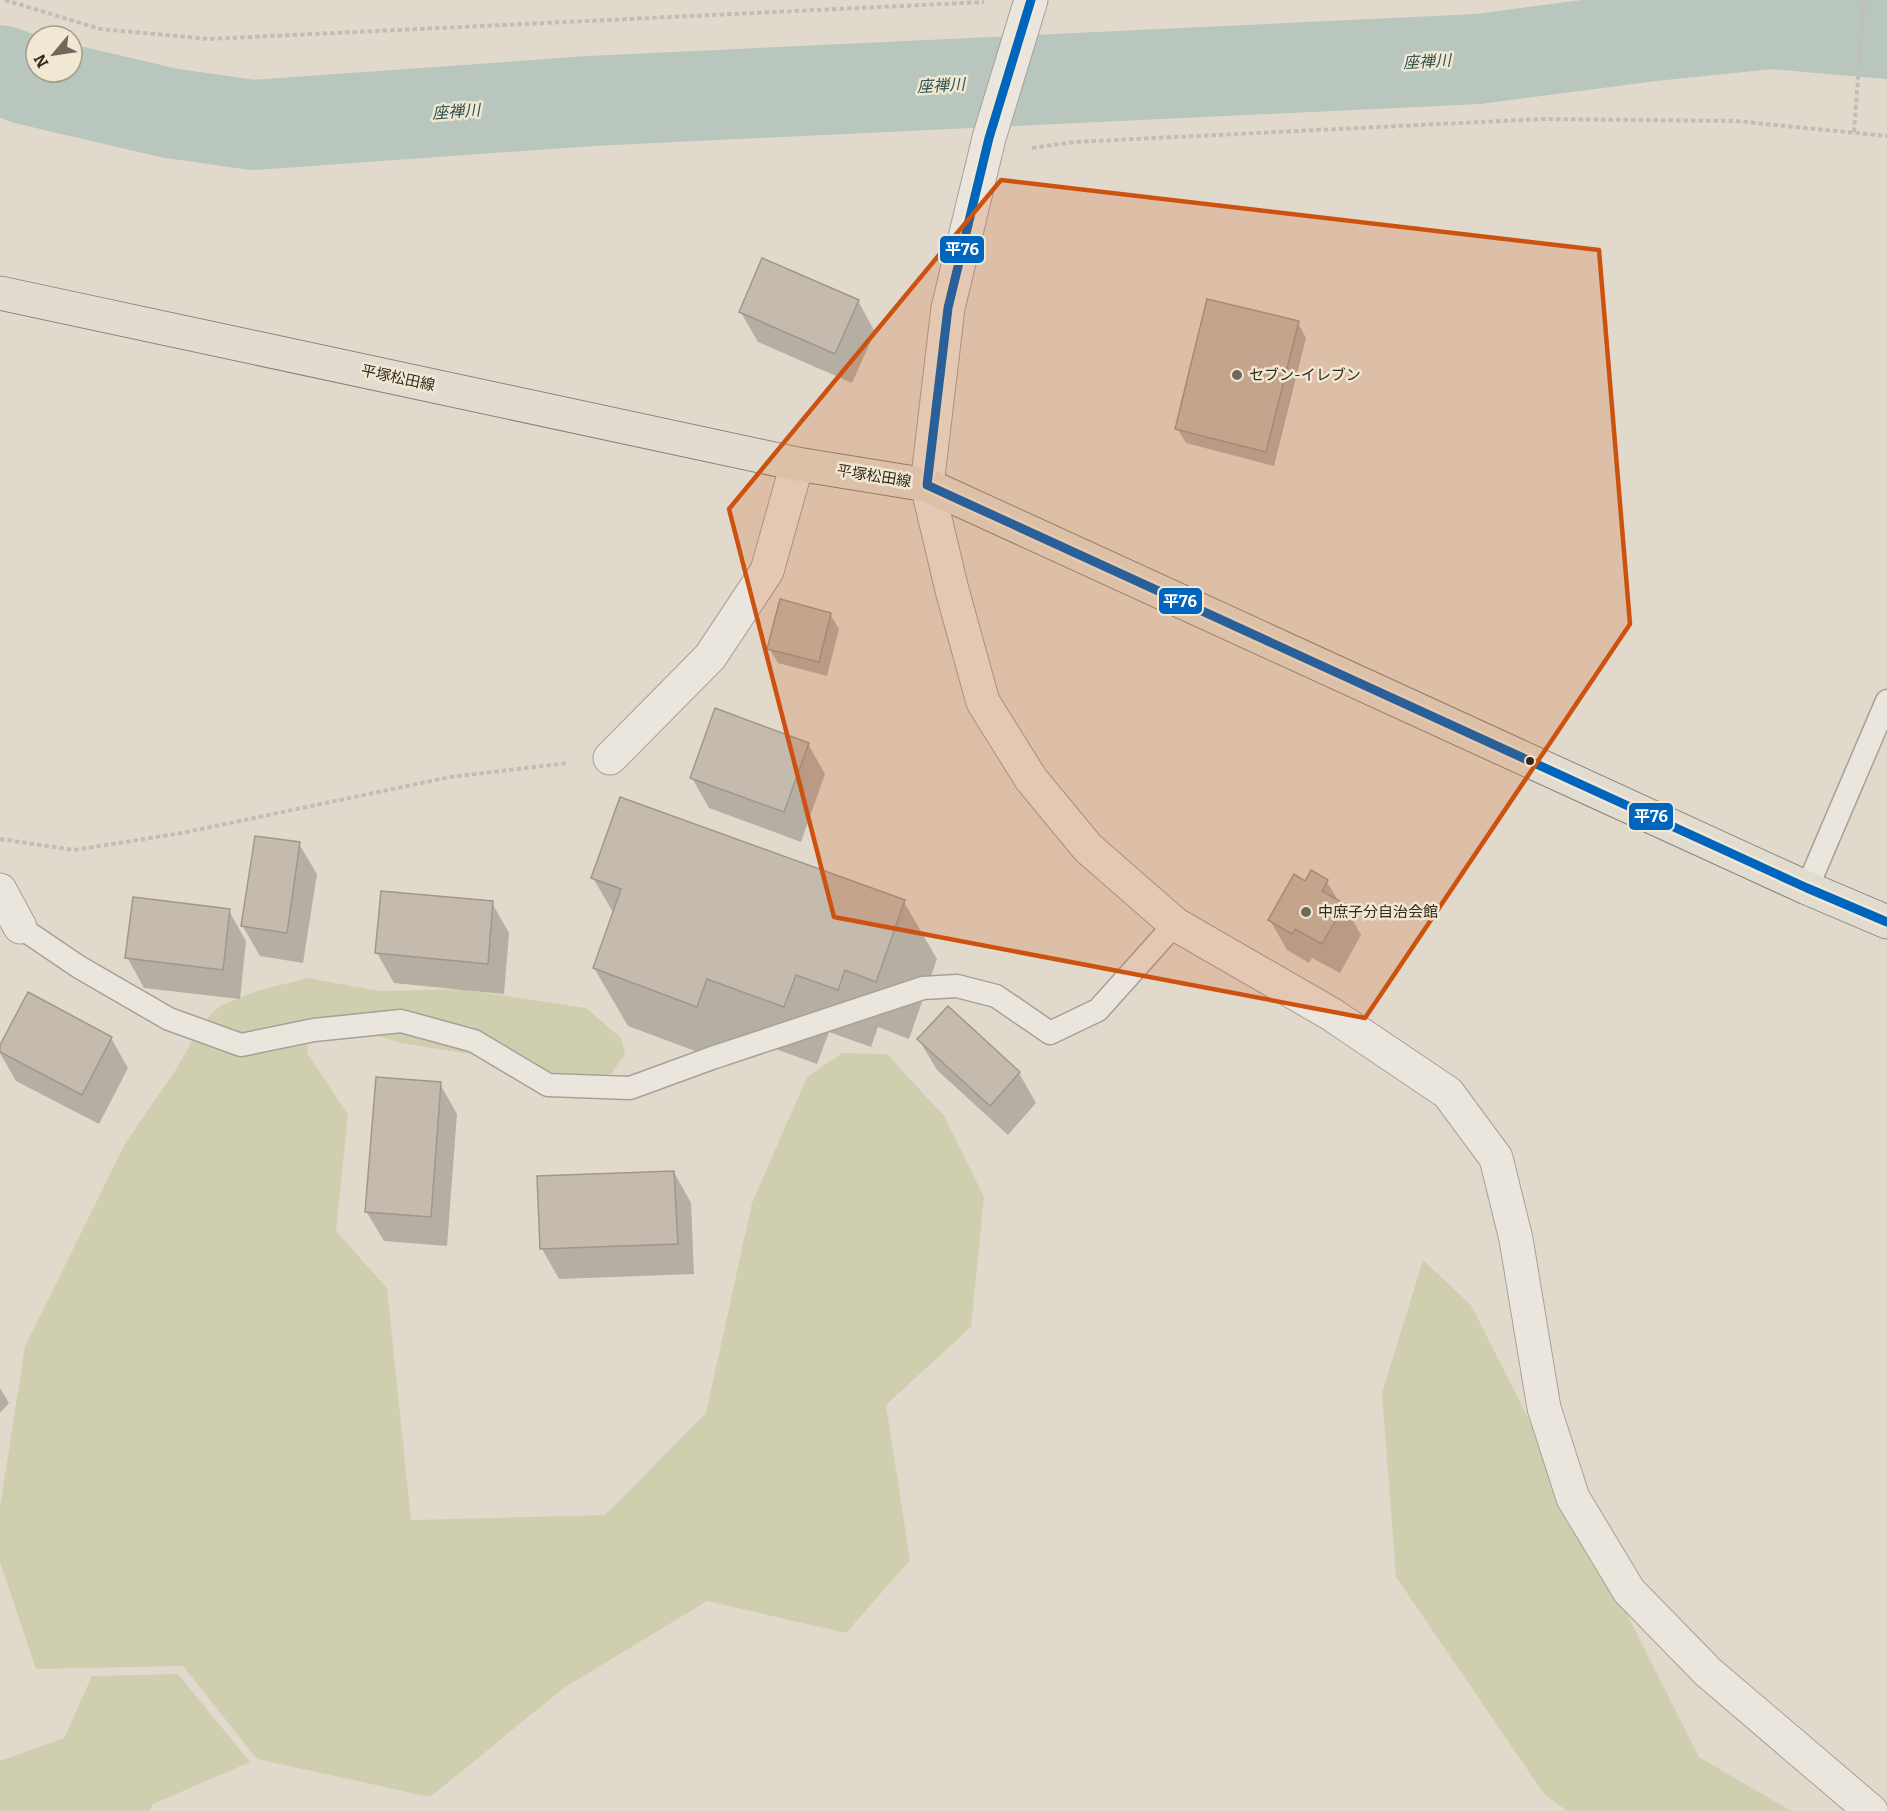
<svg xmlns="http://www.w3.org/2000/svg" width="1887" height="1811" viewBox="0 0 1887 1811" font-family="Bitter,'Noto Sans JP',serif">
<rect width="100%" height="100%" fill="#e1dacc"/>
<!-- green -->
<path fill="#cfcfb0" d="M307,978L381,991L461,989L586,1008L621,1038L625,1054L611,1074L570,1076L487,1057L401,1043L328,1021L308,1033L307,1053L348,1115L336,1231L387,1288L411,1520L605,1515L706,1413L752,1203L807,1077L842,1053L887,1054L944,1116L984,1197L971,1327L886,1405L910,1560L846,1633L707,1601L564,1688L430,1797L257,1759L183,1666L36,1669L0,1562V1507L25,1346L126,1142L175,1071L203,1022L220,1006L257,991Z
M1423,1260L1471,1305L1699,1757L1791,1811H1567L1544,1794L1396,1577L1382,1393Z
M178,1674L250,1762L153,1804L149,1811H0V1761L64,1738L92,1676Z"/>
<!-- shadow -->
<path fill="#0003" d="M858,301L875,332L852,383L758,342L740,311Z
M1298,323L1306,338L1274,466L1186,443L1177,428Z
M830,614L839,629L827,676L778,663L769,648Z
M808,744L825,774L801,842L709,808L692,778Z
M299,844L317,874L303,963L260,956L242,925Z
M593,878L904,902L937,959L909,1039L878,1027L871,1047L829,1032L817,1064L740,1036L730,1064L628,1026L594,968L614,914Z
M1327,882L1339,902L1344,905L1361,935L1340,973L1312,958L1309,963L1287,950L1270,920L1306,883Z
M492,903L509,933L504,994L394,983L377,953Z
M229,911L246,941L240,999L144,988L127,957Z
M111,1038L128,1068L99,1124L16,1081L0,1053V1048Z
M919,1040L1019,1073L1036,1103L1008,1135L937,1070Z
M440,1084L457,1114L447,1246L384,1241L366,1211Z
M674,1172L691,1203L694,1274L559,1279L542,1249Z
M0,1388L9,1403L0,1413Z"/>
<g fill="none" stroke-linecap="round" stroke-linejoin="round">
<!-- river -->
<path stroke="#b8c6bd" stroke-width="90" d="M0,70L28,80L169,113L253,125L591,101L1478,59L1654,36L1771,24L1887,34"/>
</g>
<!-- building -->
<path fill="#c4baad" stroke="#a0978c" stroke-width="1.5" d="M762,258L859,300L835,354L739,312Z
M1207,299L1299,321L1266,452L1175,429Z
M780,599L831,613L819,662L767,649Z
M715,708L809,743L784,812L690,778Z
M620,797L905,900L876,982L845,970L838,990L796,975L784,1007L707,979L697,1007L593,968L621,889L591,878Z
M255,836L300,842L287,933L241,926Z
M1311,870L1328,880L1322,891L1345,904L1322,944L1295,929L1292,934L1268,920L1294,874L1305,881Z
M381,891L493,901L488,964L375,953Z
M133,897L230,909L223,970L125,958Z
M28,992L112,1037L82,1095L0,1052V1045Z
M948,1006L1020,1072L990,1106L917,1039Z
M376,1077L441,1082L431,1217L365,1212Z
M674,1171L678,1244L540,1249L537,1176Z"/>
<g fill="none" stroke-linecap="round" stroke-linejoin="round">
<defs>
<path id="service" d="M1807,888L1887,701
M20,927L79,967L169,1019L241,1045L314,1030L401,1021L474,1041L548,1085L630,1088L712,1058L923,988L957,986L996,996L1050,1033L1098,1010L1175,924"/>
<path id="minor" d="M610,758L710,657L767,571L797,464
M0,890L20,927"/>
<path id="tertiary" d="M1031,0L989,138L948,308L927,485L952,590L983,702L1031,779L1088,848L1175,924L1331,1014L1448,1093L1496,1158L1516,1239L1544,1408L1573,1498L1629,1591L1708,1672L1871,1811"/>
<path id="primary" d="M0,293L797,464L927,485L1807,888L1887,922"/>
</defs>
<!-- service casing -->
<use href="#service" stroke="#a6a096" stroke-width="25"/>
<!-- minor casing -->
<use href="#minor" stroke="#a6a096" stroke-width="35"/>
<!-- tertiary casing -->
<use href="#tertiary" stroke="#a6a096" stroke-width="35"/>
<!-- primary casing -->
<use href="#primary" stroke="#8c857c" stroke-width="35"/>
<!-- path -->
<path stroke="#c2bdb5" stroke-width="4" stroke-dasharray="4.5 3" stroke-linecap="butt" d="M5,0L100,29L209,39L984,2
M1854,132L1864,0
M1032,148L1074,142L1542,119L1735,121L1887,136
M0,839L74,850L182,833L450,777L568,763"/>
<!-- service -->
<use href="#service" stroke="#eae6de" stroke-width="22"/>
<!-- minor -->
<use href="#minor" stroke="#eae6de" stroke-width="33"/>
<!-- tertiary -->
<use href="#tertiary" stroke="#eae6de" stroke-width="33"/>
<!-- primary -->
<use href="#primary" stroke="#e1dccf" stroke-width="33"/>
<defs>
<path id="bus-1" d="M1031,0L989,138L948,308L927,485L1807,888L1887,922"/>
</defs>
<!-- bus-1 casing -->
<use href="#bus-1" stroke="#f1e8d3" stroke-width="14"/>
<!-- bus-1 -->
<use href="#bus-1" stroke="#0065bd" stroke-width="9"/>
</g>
<!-- marked area -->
<path fill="#cd520f" fill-opacity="0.2" stroke="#cd520f" stroke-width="4.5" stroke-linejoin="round" d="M1001,180L1599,250L1630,624L1365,1018L834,917L729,509Z"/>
<!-- markers -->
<g fill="#70675c" stroke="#f1e8d3" stroke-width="2">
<circle cx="1237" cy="375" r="6"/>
<circle cx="1306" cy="912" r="6"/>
</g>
<circle fill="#33291f" stroke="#f1e8d3" stroke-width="2" cx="1530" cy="761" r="5"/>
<g text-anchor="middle" stroke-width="5" stroke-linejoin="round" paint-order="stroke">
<!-- poi labels -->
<g font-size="15" fill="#33291f" stroke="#f1e8d3" text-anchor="start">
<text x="1249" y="380">セブン-イレブン</text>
<text x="1318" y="917">中庶子分自治会館</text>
</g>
<!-- street labels -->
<g font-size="15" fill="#33291f" stroke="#f1e8d3">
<text transform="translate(398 378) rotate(12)" y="5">平塚松田線</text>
<text transform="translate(874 476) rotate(9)" y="5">平塚松田線</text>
</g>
<!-- water labels -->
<g font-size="16" font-style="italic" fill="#30524f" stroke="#f1e8d3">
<text transform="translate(1427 61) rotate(-3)" y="6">座禅川</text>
<text transform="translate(941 85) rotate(-3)" y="6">座禅川</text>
<text transform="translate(456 111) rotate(-4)" y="6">座禅川</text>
</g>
</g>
<g stroke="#f1e8d3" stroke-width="2">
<rect x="939" y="235" width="46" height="29" rx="6" fill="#0065bd"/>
<rect x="1158" y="587" width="45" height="28" rx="6" fill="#0065bd"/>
<rect x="1628" y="802" width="46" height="29" rx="6" fill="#0065bd"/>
</g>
<g font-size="16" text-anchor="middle" font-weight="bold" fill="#fff">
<text x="962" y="255">平76</text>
<text x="1180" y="607">平76</text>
<text x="1651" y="822">平76</text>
</g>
<!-- north arrow -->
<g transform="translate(54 54) rotate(241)"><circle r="28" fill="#f1e8d3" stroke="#a59c8b" stroke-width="1.5"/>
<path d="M0-4.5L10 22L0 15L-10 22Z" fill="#70675c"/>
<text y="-9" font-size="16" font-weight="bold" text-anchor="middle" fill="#33291f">N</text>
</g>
</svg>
